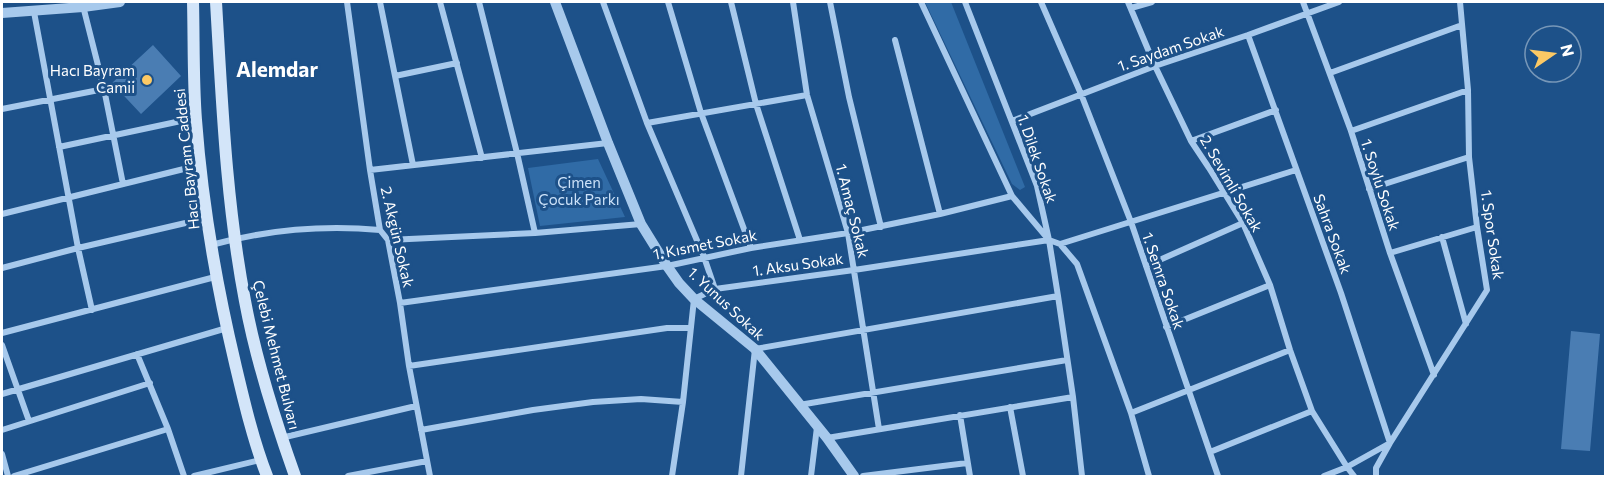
<svg xmlns="http://www.w3.org/2000/svg" width="1607" height="478" viewBox="0 0 1607 478" font-family="Commissioner,sans-serif">
<rect width="100%" height="100%" fill="#1d5189"/>
<!-- green -->
<path fill="#306ba6" d="M925,2H951L1025,187L1020,190L1012,184Z
M598,159L625,217L540,226L528,168Z"/>
<!-- building -->
<path fill="#4a7db3" d="M153,45L181,76L141,114L112,83Z
M1571,331L1600,334L1590,451L1561,449Z"/>
<g fill="none" stroke-linecap="round" stroke-linejoin="round">
<!-- minor -->
<path stroke="#a7c9ec" stroke-width="6" d="M82,2L104,89L123,184
M347,2L370,170L380,230L388,240L400,303L409,366L430,476
M380,2L413,165
M440,2L482,158
M479,2L517,153L535,233
M603,2L647,123L704,257L715,289
M668,2L701,113L751,248
M731,2L756,104L800,240
M793,2L807,95L848,233L879,429
M830,2L849,97L881,227
M921,2L1012,196L1049,240L1060,244L1077,264L1131,413L1149,476
M965,2L1037,186L1049,240L1058,296L1073,397L1082,476
M1041,2L1081,94L1131,222L1218,476
M1128,2L1155,66L1191,141L1209,168L1243,223L1270,285L1290,350L1312,411L1347,467L1354,476
M1303,2L1351,131L1390,253L1434,375
M1131,8L1152,2
M34,12L78,248L92,310
M1248,35L1341,293L1390,443L1347,467L1324,476
M895,40L940,214
M1330,73L1462,25
M395,76L457,63
M2,109L104,89
M1012,121L1155,66L1248,35L1339,2
M647,123L807,95
M1351,131L1468,90
M1191,141L1276,110
M59,147L195,118
M370,170L608,143
M1369,189L1469,157
M2,214L200,165
M1442,237L1466,324
M388,240L535,233L641,224
M1060,244L1296,170
M211,245C266,230 324,225 380,230
M1390,253L1477,227
M1146,266L1243,223
M2,268L78,248L207,218
M400,303L667,266L751,248L848,233L940,214L1012,196
M1166,327L1270,285
M2,333L215,277
M2,345L29,421
M137,354L168,429L184,476
M409,366L667,328H689
M2,394L227,328
M799,405L1067,360
M1010,407L1023,476
M1131,413L1290,350
M960,415L970,476
M2,430L150,383
M421,430L533,410L593,402L641,399L683,402
M281,438L416,406
M827,438L1073,397
M1210,452L1312,411
M2,454L8,476
M14,476L168,429
M194,476L260,460
M348,476L427,461
M672,476L683,402L694,299L715,289L854,270L1049,240
M741,476L755,349L1058,296
M811,476L817,427
M863,476L967,463
M1376,476V468L1390,443L1487,290L1477,227L1469,157L1468,90L1460,2"/>
<!-- tertiary -->
<path stroke="#a7c9ec" stroke-width="10" d="M555,2L608,143L641,224L667,266L679,283L694,299L755,349L827,438L854,476
M2,13L83,7L120,2"/>
<!-- secondary -->
<path stroke="#d3e5f9" stroke-width="12" d="M193,2C194,41 193,81 196,120C202,202 216,283 235,363C244,401 253,440 267,476
M216,2C222,102 226,202 245,301C256,360 275,420 295,476"/>
</g>
<!-- markers -->
<circle fill="#fcc965" stroke="#1d5189" stroke-width="2" cx="147" cy="80" r="6"/>
<g text-anchor="middle" stroke-width="6" stroke-linejoin="round" paint-order="stroke">
<!-- street labels -->
<g font-size="15" fill="#fff" stroke="#1d5189">
<text transform="translate(1171 49) rotate(-19)" y="5">1. Saydam Sokak</text>
<text transform="translate(187 159) rotate(-96)" y="5">Hacı Bayram Caddesi</text>
<text transform="translate(1037 159) rotate(71)" y="5">1. Dilek Sokak</text>
<text transform="translate(1231 184) rotate(60)" y="5">2. Sevimli Sokak</text>
<text transform="translate(1380 185) rotate(72)" y="5">1. Soylu Sokak</text>
<text transform="translate(852 211) rotate(76)" y="5">1. Amaç Sokak</text>
<text transform="translate(1332 234) rotate(70)" y="5">Sahra Sokak</text>
<text transform="translate(1492 235) rotate(82)" y="5">1. Spor Sokak</text>
<text transform="translate(397 237) rotate(77)" y="5">2. Akgün Sokak</text>
<text transform="translate(705 245) rotate(-11)" y="5">1. Kısmet Sokak</text>
<text transform="translate(798 265) rotate(-8)" y="5">1. Aksu Sokak</text>
<text transform="translate(1163 281) rotate(71)" y="5">1. Semra Sokak</text>
<text transform="translate(726 304) rotate(43)" y="5">1. Yunus Sokak</text>
<text transform="translate(276 355) rotate(76)" y="5">Çelebi Mehmet Bulvarı</text>
</g>
<!-- poi labels -->
<g font-size="15" fill="#fff" stroke="#1d5189" text-anchor="end">
<text x="135" y="76">Hacı Bayram<tspan x="135" dy="17">Camii</tspan></text>
</g>
<!-- park labels -->
<g font-size="15" fill="#cce2f9" stroke="#1d5189">
<text x="579" y="188">Çimen<tspan x="579" dy="17">Çocuk Parkı</tspan></text>
</g>
<!-- district labels -->
<g font-size="21" font-weight="bold" fill="#fff" stroke="#1d5189">
<text x="277" y="77">Alemdar</text>
</g>
</g>
<!-- border -->
<rect width="1607" height="478" fill="none" stroke="#ffffff" stroke-width="6"/>
<!-- north arrow -->
<g transform="translate(1553 54) rotate(76)"><circle r="28" fill="#1d5189" stroke="#7797b8" stroke-width="1.5"/>
<path d="M0-4.5L10 22L0 15L-10 22Z" fill="#fcc965"/>
<text y="-9" font-size="16" font-weight="bold" text-anchor="middle" fill="#ffffff">N</text>
</g>
</svg>
